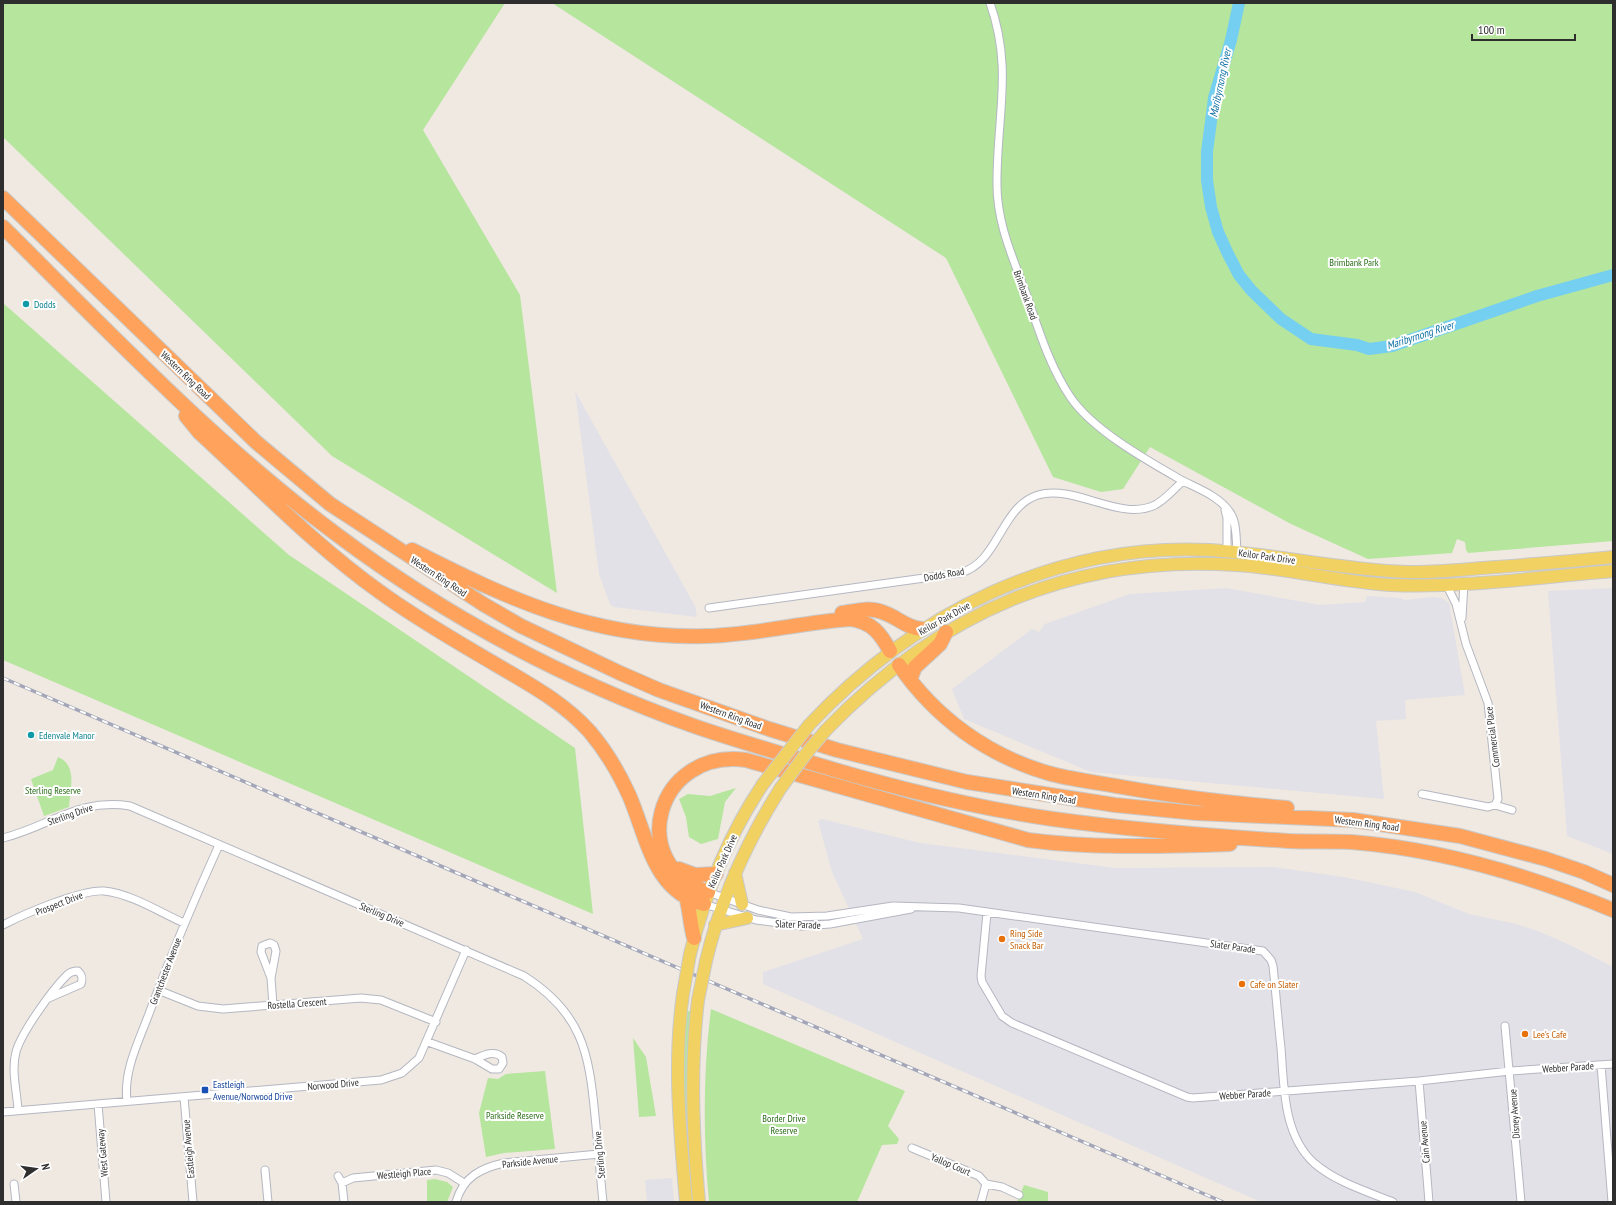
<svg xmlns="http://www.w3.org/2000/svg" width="1616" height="1205" viewBox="0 0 1616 1205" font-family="'PT Sans Narrow',sans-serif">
<rect width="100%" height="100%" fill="#efe9e1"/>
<!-- industrial -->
<path fill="#e3e1e8" d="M575,391L695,606L697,617L614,607L610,604L599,574Z
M1226,588L1320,605L1365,602L1367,596L1401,598L1404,600L1433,597L1442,598L1449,603L1465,695L1405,700L1406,719L1376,721L1384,799L1091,772L964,719L952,689L1032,629L1039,632L1045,624L1130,594Z
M1613,588V854L1567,836L1548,591Z
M822,819L920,843L1115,868L1274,867L1344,877L1415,892L1469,914L1516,924L1538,931L1570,945L1613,967V1202H1261L763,984V972L863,939L832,872L818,821Z
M672,1178L674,1202H647L645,1180Z"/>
<!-- green -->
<path fill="#b6e59e" d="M3,3H505L423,130L520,295L557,593L332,456L3,137Z
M552,3H1613V541L1468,553L1466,550L1465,542L1457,539L1452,553L1368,559L1291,524L1150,447L1123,489L1101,492L1053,477L946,258Z
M3,303L289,555L575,748L593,914L3,660Z
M58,757C78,765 70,790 69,807L44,816L31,779L53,770Z
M736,788L725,802L718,839L701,844L689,837L686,817L679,799L688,794L710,796Z
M711,1009L905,1091L888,1126L899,1139L897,1144L882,1145L857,1202H709C703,1138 703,1072 711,1009Z
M688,1011H693L695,1202H691L685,1140L682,1040Z
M633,1038L646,1057L656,1116L639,1117Z
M545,1071L555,1149L504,1153L486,1157L479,1113L488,1078L498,1079L506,1074Z
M435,1179L447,1182L453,1187L447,1202H427V1180Z
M1024,1185L1048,1192V1202H1017Z"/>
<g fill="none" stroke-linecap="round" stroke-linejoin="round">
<!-- river -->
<path stroke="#75cff0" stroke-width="12" d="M1239,3L1231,40L1214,98L1207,152V180L1211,207L1218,232L1228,254L1239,275L1251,290L1281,319L1311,339L1357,345L1369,349L1392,346L1537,296L1613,275"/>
<defs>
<path id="minor" d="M990,3C1013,68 997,115 997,181C996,222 1013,258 1027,296C1039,331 1050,367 1071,398C1094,431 1148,461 1183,481C1199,489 1221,497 1231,514C1237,524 1236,540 1237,552
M1225,510L1227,518V551
M709,608L960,573C999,563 1000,507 1038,495C1075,484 1120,522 1155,505C1166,499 1174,489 1183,481
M1462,618L1464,583
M1422,794L1488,807L1495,805L1498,799L1488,703L1466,644L1456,604L1446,584
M1495,805L1512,810
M3,838C51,826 77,798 130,806L524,976C582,1013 589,1052 595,1116C598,1145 600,1173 603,1202
M708,892L758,910L791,917L827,916L893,906L959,908L1263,951L1271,960L1273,966C1276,994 1278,1021 1281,1048C1284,1086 1283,1135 1314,1163C1336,1182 1366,1191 1393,1202
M704,904L756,920L802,926L830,924L911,909
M987,913L981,976L982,982L1002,1016L1012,1023L1187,1097L1193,1098L1419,1081L1510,1071L1613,1064
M3,925C24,914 82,889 104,891C132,894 159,912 184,923
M271,978L261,952L262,946L270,943L274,945L276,951L271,978L273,1005
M158,990L198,1006L223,1009L361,998L381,1000L436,1022
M1505,1026L1521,1202
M428,1042L475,1059L492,1069H499L503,1063L502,1057C494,1050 484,1055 475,1059
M1601,1065L1612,1202
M1419,1081L1429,1202
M184,1097L193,1202
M127,1101C123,1070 140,1039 150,1011C171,955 194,900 219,845
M98,1104L106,1202
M18,1110C17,1092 11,1070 16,1052C21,1033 52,990 67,975C70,972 73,971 78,971C82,975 83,978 81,984L49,998
M3,1112L381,1080L402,1073L419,1058L466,950
M912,1148L979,1176L986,1184L981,1202
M265,1170L268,1202
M338,1176L342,1183L344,1202
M342,1183L353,1178L436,1170L448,1173L464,1183
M14,1184L16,1202
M986,1184L1002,1187L1019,1195
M456,1202C463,1177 481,1168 504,1163L599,1154"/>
<path id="primary" d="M809,725C913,614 1056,542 1210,550C1276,554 1341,570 1407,572C1437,573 1467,569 1497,567C1536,564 1574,561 1613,557
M826,730C939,613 1072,554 1236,565C1288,568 1338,582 1391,585C1464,588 1540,577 1613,571
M735,873L742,904
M715,925L747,918
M690,954C705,894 728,836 763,784
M706,961C721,898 746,843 780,789
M683,994C673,1064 680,1132 686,1202
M698,1000C690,1068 693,1134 699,1202"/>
<path id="motorway" d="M3,198L256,442L330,504L483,604L521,626L620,673L659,690L769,729L837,750L967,782L1115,805L1196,813L1353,820L1460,836L1546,859L1584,872L1613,885
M3,227C110,333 215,444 336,534C444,615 567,681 694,726C725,737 757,746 789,756C875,783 963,806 1053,819C1131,830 1209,836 1288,841C1309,842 1330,841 1351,842C1440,849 1531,876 1613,910
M186,416L199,432C258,486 315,546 380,592C417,619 456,641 495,664C529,684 563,702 590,732C606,751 619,773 629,795C647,836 653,892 704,904
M412,550C508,599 596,640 707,636C756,635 803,622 851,619C872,622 881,634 890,651
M842,613C855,611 869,607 882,612C898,617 904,627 922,629
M899,665C935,717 986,755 1048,773C1072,780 1097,782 1122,787C1177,797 1231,803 1287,808
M910,680L915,667L940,644L946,632
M679,869L695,875L716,874
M708,892C625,865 655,748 746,760L1028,840C1093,849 1164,846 1230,844
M686,897C690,910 690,924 694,938"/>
</defs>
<!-- minor casing -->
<use href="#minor" stroke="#b4b7c1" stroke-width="9"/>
<!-- primary casing -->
<use href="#primary" stroke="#c9c9c9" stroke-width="14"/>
<!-- motorway casing -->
<use href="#motorway" stroke="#c9c9c9" stroke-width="16"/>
<!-- minor -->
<use href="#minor" stroke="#fff" stroke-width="7"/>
<!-- primary -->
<use href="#primary" stroke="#f2d163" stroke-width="12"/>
<!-- motorway -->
<use href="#motorway" stroke="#ffa35c" stroke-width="14"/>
<defs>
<path id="rail" d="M3,678L1223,1202"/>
</defs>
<!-- rail casing -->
<use href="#rail" stroke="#a3a6b8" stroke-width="3.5"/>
<!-- rail -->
<use href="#rail" stroke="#fff" stroke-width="2" stroke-dasharray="6" stroke-linecap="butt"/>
<defs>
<path id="primary-bridge" d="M763,784L809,725
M780,789L805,755L826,730
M683,994L690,954
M698,1000L706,961"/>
</defs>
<!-- primary-bridge casing -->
<use href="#primary-bridge" stroke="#c9c9c9" stroke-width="14" stroke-linecap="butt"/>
<!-- primary-bridge -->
<use href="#primary-bridge" stroke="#f2d163" stroke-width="12"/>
</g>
<!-- markers -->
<g fill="#0f9aa8" stroke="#fff" stroke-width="1.5">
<circle cx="26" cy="304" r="4"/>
<circle cx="31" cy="735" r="4"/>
</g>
<g fill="#e8710a" stroke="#fff" stroke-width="1.5">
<circle cx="1002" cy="939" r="4"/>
<circle cx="1242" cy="984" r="4"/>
<circle cx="1525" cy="1034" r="4"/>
</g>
<rect fill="#1a4fb4" stroke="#fff" stroke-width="1.5" x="201" y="1086" width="8" height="8" rx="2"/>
<g text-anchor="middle" stroke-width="4" stroke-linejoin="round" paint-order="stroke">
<!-- park labels -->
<g font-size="10" fill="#2c6e1b" stroke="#fff">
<text x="1354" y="266">Brimbank Park</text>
<text x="53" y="794">Sterling Reserve</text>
<text x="515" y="1119">Parkside Reserve</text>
<text x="784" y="1122">Border Drive<tspan x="784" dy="12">Reserve</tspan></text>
</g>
<!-- street labels -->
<g font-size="10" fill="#2e2e2e" stroke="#fff">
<text transform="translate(1026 295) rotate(70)" y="4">Brimbank Road</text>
<text transform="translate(186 375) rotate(44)" y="4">Western Ring Road</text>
<text transform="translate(1267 556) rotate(8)" y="4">Keilor Park Drive</text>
<text transform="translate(944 574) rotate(-10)" y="4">Dodds Road</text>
<text transform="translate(439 576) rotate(33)" y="4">Western Ring Road</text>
<text transform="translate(944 618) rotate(-29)" y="4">Keilor Park Drive</text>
<text transform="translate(731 715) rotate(20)" y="4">Western Ring Road</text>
<text transform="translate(1492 737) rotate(-97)" y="4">Commercial Place</text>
<text transform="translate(1044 795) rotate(9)" y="4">Western Ring Road</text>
<text transform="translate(70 814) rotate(-19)" y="4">Sterling Drive</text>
<text transform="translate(1367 823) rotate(7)" y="4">Western Ring Road</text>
<text transform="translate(722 861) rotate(-66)" y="4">Keilor Park Drive</text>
<text transform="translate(59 903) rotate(-21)" y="4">Prospect Drive</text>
<text transform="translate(382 914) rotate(23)" y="4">Sterling Drive</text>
<text transform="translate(798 924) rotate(2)" y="4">Slater Parade</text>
<text transform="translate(1233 946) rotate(8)" y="4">Slater Parade</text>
<text transform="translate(165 971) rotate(-69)" y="4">Grantchester Avenue</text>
<text transform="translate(297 1003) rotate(-4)" y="4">Rostella Crescent</text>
<text transform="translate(1568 1067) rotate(-4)" y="4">Webber Parade</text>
<text transform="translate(333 1084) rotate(-5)" y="4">Norwood Drive</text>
<text transform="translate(1245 1094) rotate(-4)" y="4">Webber Parade</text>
<text transform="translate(1514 1114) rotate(-94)" y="4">Disney Avenue</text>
<text transform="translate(1424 1142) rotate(-95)" y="4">Cain Avenue</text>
<text transform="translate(188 1149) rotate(-95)" y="4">Eastleigh Avenue</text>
<text transform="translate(102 1153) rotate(-95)" y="4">West Gateway</text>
<text transform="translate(599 1155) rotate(-95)" y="4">Sterling Drive</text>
<text transform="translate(530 1161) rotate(-6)" y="4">Parkside Avenue</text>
<text transform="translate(951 1164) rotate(23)" y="4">Yallop Court</text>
<text transform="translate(404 1173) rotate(-5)" y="4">Westleigh Place</text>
</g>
<!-- culture labels -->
<g font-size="10" fill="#0d838f" stroke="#fff" text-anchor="start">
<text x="34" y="308">Dodds</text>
<text x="39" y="739">Edenvale Manor</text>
</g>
<!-- food labels -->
<g font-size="10" fill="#c56008" stroke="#fff" text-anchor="start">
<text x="1010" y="937">Ring Side<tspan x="1010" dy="12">Snack Bar</tspan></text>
<text x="1250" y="988">Cafe on Slater</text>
<text x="1533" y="1038">Lee's Cafe</text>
</g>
<!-- transit labels -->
<g font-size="10" fill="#164399" stroke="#fff" text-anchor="start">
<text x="213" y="1088">Eastleigh<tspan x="213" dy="12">Avenue/Norwood Drive</tspan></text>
</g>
<!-- water labels -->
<g font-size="11" font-style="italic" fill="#0d6fa3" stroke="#fff">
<text transform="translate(1220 83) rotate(-78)" y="4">Maribyrnong River</text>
<text transform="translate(1420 335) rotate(-18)" y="4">Maribyrnong River</text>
</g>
</g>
<!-- border -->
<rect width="1616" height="1205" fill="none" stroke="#2e2e2e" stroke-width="8"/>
<!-- north arrow -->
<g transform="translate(36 1169) rotate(77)" stroke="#ffffff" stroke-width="3" paint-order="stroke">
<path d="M0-3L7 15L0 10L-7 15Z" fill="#2e2e2e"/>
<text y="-6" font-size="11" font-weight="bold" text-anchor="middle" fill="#2e2e2e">N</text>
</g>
<!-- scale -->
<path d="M1472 34v6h103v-6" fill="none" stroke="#2e2e2e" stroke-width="2"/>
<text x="1478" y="34" font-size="12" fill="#2e2e2e" stroke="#ffffff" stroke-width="3" paint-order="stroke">100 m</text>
</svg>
